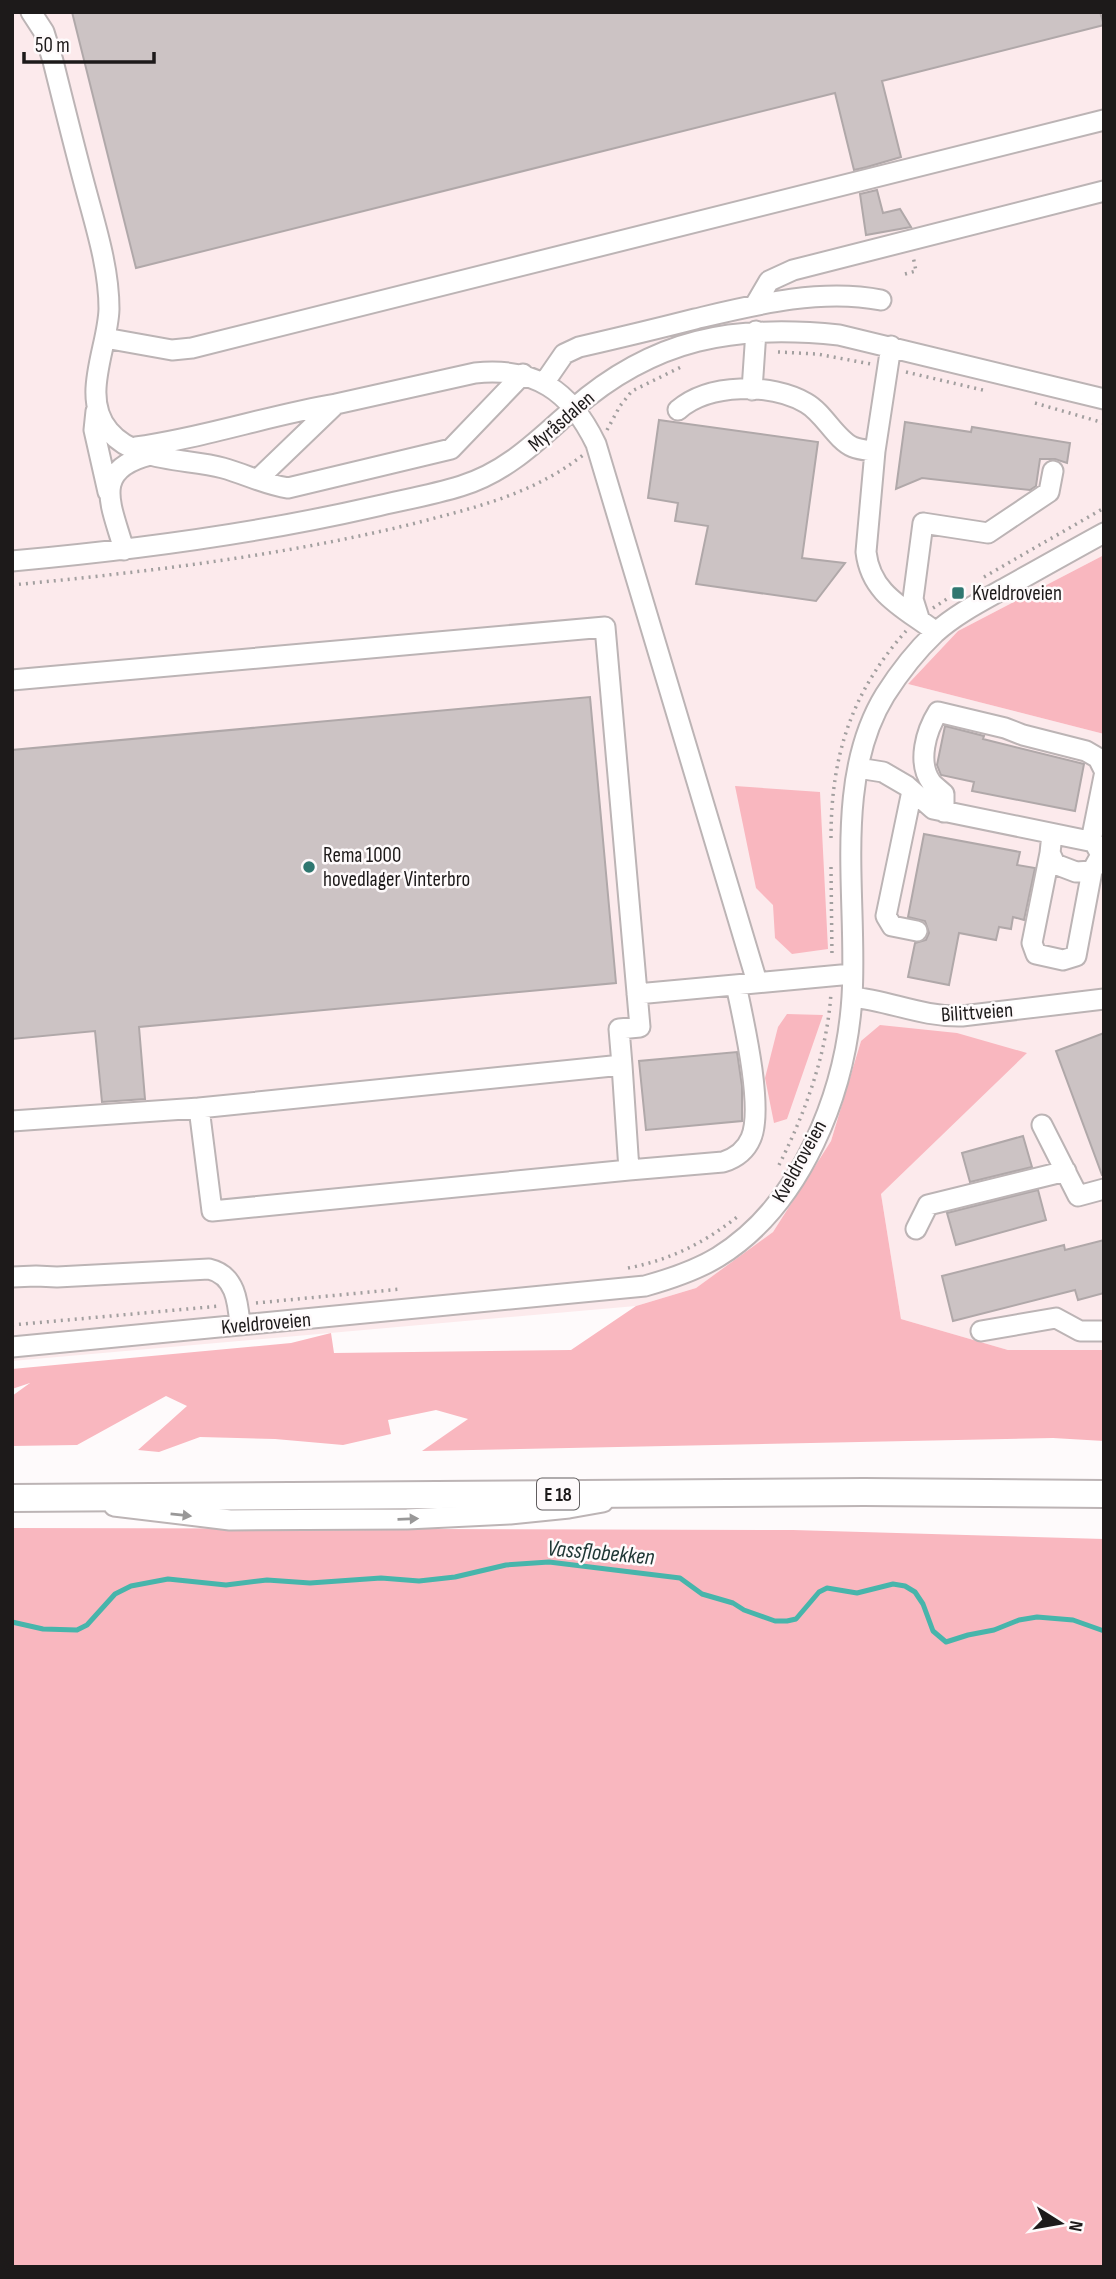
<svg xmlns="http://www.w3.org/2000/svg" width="1116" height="2279" viewBox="0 0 1116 2279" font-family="'Sofia Sans Condensed',sans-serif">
<rect width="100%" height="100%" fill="#fefafb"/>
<!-- built -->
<path fill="#fceaec" d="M12,12H1104V555L958,631L908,684L1104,734V1350H1008L901,1319L881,1194L1026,1053L861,1041L831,1141L773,1232L696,1288L636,1306L12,1361Z"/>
<!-- green -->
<path fill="#f9b7bf" d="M1104,555V734L908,684L958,631Z
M735,786L820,792L828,949L792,954L775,938L773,905L756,888Z
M787,1014L823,1015L787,1119L774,1123L765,1078L778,1027Z
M880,1025L957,1033L1027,1053L881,1194L901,1319L1008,1350H1104V1441L1053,1438L422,1451L468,1419L436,1410L388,1420L391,1434L343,1445L275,1439L200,1437L159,1452L138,1450L187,1406L166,1396L77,1445L12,1446V1396L30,1383L12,1389V1369L291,1343L331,1333L334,1353L571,1350L636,1306L696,1288L773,1232L831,1141L861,1041Z
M12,1528L793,1530L1104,1539V2267H12Z"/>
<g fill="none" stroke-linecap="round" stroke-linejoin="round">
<!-- stream -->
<path stroke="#47b5ab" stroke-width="5" d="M12,1622L43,1629L77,1630L87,1625L115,1594L131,1586L168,1579L226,1585L267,1580L310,1583L381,1578L419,1581L455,1577L506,1565L549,1562L680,1578L702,1594L733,1603L744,1610L775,1621H787L796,1619L819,1592L827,1588L857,1593L893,1584L905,1586L915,1592L923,1604L933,1631L946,1642L968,1635L994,1630L1019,1620L1037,1617L1073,1620L1104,1631"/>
</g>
<!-- building -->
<path fill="#ccc3c4" stroke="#b0a8a9" stroke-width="2" d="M72,12H1100L1104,25L882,81L901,157L867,167L854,170L835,93L136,268Z
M877,190L883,213L900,209L911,227L866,235L860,194Z
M659,420L818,442L802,558L845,563L816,601L696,584L708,526L675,521L678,503L648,498Z
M905,422L971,432L972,427L1070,443L1067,463L1055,459H1040L1036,486L1030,490L922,478L896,489Z
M590,697L616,983L139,1027L145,1099L102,1102L95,1031L12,1039V750Z
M945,726L984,736L983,739L1084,764L1075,811L972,791L974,782L941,775L937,765Z
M924,834L1020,852L1017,865L1035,868L1024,920L1013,917L1011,929L999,927L996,940L959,933L949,985L908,977L915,943L926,940L929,933L925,921L908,917Z
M1104,1033V1175H1102L1056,1051Z
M737,1052L742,1086V1121L646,1130L639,1061Z
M1023,1136L1032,1167L970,1182L962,1153Z
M1038,1190L1046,1220L956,1245L947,1213Z
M1104,1240V1293L1078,1300L1075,1290L953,1321L942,1276L1064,1245L1065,1250Z"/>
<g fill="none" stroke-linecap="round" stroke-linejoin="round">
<defs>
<path id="minor" d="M31,12L44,32L53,61C64,105 75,150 87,194C97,231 109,270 109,309C108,348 80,397 109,431C136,463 186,458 223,468C245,474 266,485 288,488L451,449L523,374
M755,305L769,281L793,270L1104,191
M105,338L172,350L192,348L1104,120
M891,346L875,451L866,552C871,595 905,608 936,632
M544,383L564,354L579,347C618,338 656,329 695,319C754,305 820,288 881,300
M752,390L756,331
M678,410C709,383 771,383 806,403C824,413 836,440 853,447C860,450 868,450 875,451
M96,411L94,430L108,492
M136,447C204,438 269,415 336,404
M258,479L336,404L475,373C535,367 570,390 596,444L757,982
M124,550C112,506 90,470 150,455
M12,561C133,550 255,534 373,507C402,500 432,495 461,486C507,472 538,440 573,409C654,338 735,324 839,335L1104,399
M919,618L913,599L923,523L988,533L1049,492L1053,471
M12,680L605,627L640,1027L619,1029L622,1065L199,1108L12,1121
M858,768L883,772L907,786L933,809L1094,842L1101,855L1092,871L1076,872L1055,864L1050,853L1052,834
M912,791L886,916L892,926L917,931
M944,812V794C940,790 934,786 931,782C917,762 926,731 938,712L1005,728L1023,735L1086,751L1098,758L1104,770
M1091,841L1104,776
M1050,853L1032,943L1036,954L1063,960L1076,956L1092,871
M637,994L852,974
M852,997C891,1001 921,1017 962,1016L1104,999
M199,1108L212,1211L629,1170L622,1065
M1042,1125L1078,1196L1104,1189
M629,1170L723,1162C736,1158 746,1150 751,1138C764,1108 743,1018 736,985
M916,1229L928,1205L1066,1171
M12,1277L36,1276L57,1277L209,1269C236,1275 238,1303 240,1325
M981,1331L1056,1318L1080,1331H1104
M12,1347L645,1286C670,1279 695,1271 718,1257C802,1205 846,1092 852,997C858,900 832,781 885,695C899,673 916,651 935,633C956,614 982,601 1007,587C1039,569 1071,551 1104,533
M114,1506L230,1520L407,1519L510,1514L569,1508L603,1502"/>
<path id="highway" d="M12,1498L864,1492L1104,1494"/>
</defs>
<!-- minor casing -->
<use href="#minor" stroke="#bcb4b5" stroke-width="23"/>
<!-- highway casing -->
<use href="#highway" stroke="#bcb4b5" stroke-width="30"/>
<!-- path -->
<path stroke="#a29f9f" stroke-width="3.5" stroke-dasharray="2 5" stroke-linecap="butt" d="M905,274L916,271L913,256
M778,352L817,354L871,364
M906,372L987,391
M1035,403L1104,423
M607,430L620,406L632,391L681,367
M984,577L1104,508
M12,585C146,572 281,556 412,524C473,508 532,495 583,455
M933,608L953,595
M831,838C831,756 851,693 906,631
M831,867L832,957
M779,1165C806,1111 827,1053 831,993
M628,1268C670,1260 704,1243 737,1217
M256,1303L401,1289
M12,1325L220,1306"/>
<!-- minor -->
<use href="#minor" stroke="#fff" stroke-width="19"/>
<!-- highway -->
<use href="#highway" stroke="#fff" stroke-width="26"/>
</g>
<!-- one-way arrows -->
<defs><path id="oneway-solid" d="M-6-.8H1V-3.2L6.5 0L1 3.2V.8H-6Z" transform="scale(1.75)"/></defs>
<g fill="#999898">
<use href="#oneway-solid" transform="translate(181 1515) rotate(6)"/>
<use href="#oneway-solid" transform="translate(408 1519) rotate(-2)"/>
</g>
<!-- markers -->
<g fill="#2f7770" stroke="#fefafb" stroke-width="2.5">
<rect x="951" y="586" width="14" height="14" rx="3.5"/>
<circle cx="309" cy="867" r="7"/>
</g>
<g text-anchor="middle" stroke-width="5" stroke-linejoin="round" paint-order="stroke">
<!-- shield labels -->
<rect fill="#fefafb" stroke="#605d5e" stroke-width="2" x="537" y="1478.5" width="42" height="31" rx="5"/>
<g font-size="19" font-weight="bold" fill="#1d1a1a">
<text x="558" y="1501">E 18</text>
</g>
<!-- street labels -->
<g font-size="21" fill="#1d1a1a" stroke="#fefafb">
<text transform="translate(561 421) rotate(-41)" y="7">Myråsdalen</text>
<text transform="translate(977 1012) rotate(-4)" y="7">Bilittveien</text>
<text transform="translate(799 1161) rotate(-61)" y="7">Kveldroveien</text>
<text transform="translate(266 1323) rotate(-5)" y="7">Kveldroveien</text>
</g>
<!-- poi labels -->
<g font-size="21" fill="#1d1a1a" stroke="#fefafb" text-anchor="start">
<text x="972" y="600">Kveldroveien</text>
<text x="323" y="862">Rema 1000<tspan x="323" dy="24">hovedlager Vinterbro</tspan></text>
</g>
<!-- water labels -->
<g font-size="23" font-style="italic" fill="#1e3634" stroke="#fefafb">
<text transform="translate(601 1552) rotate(5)" y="8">Vassflobekken</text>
</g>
</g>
<!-- border -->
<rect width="1116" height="2279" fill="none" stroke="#1d1a1a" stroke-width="28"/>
<!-- north arrow -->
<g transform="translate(1060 2223) rotate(101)" stroke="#fefafb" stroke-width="5" paint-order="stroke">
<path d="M0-5L12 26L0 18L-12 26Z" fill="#1d1a1a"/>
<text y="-10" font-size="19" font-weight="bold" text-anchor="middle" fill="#1d1a1a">N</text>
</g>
<!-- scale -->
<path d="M24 52v10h130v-10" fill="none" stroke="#1d1a1a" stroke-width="3.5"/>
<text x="35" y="52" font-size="21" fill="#1d1a1a" stroke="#fefafb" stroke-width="5" paint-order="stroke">50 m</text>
</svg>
